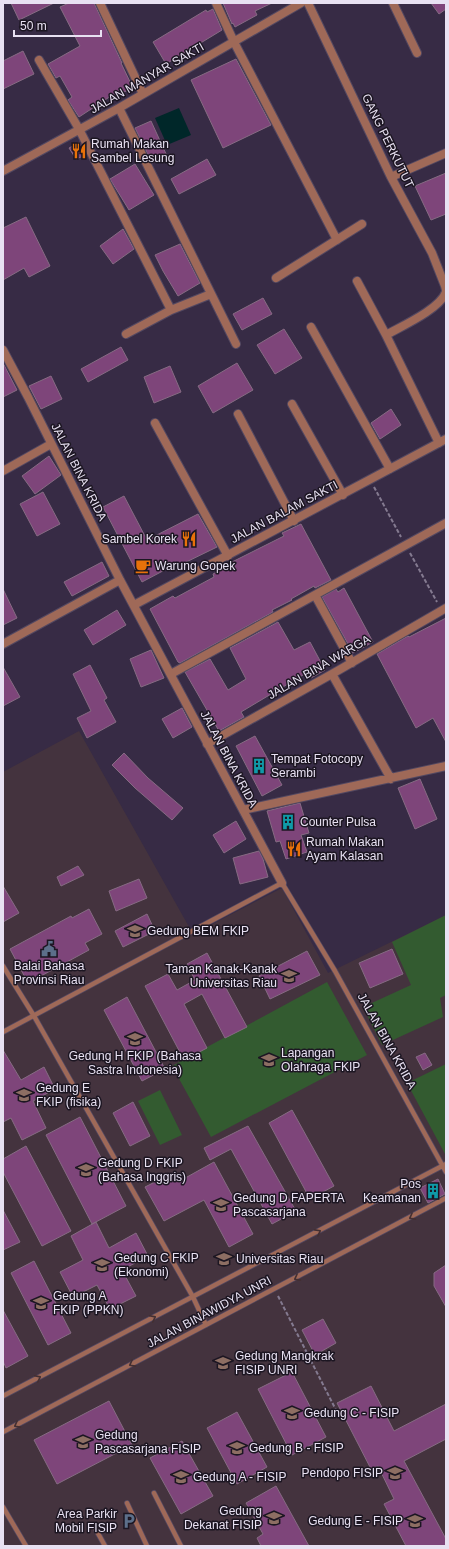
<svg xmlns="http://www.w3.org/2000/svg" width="449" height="1549" viewBox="0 0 449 1549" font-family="Helvetica,sans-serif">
<rect width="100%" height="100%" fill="#372b45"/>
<!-- education -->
<path fill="#44333e" d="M79,731L193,934L282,888L328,973L446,915V1546H3V772Z"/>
<!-- green -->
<path fill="#335b30" d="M446,915V995L440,998L443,1017L382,1045L363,1007L411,985L392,942Z
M327,982L367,1055L211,1137L172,1066Z
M446,1064V1154H445L407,1083Z
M160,1090L182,1135L160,1145L138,1101Z"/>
<!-- water -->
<path fill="#002729" d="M179,108L191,135L167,145L155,118Z"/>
<!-- building -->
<path fill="#7e457a" stroke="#866b83" d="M11,3H54L19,20Z
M69,3H94L122,63H121L133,88L115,96L114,94L79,117L68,100L72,97L60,76L56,78L48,64L80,46L60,7Z
M223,3H272L255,11L257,15L235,27L233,23L232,24Z
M431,3H446V9L439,14Z
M213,9L222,30L166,64L153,42L206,10L207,12Z
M23,51L34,74L3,89V61Z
M236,59L271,125L223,148L191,80Z
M151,121L167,156L152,163L135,128Z
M80,142L86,155L76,159L69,148Z
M207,159L216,175L179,194L171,179Z
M135,164L154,195L129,210L110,179Z
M446,173V214L431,220L415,186Z
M26,217L50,266L29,277L24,268L3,280V228Z
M123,229L134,249L113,264L100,246Z
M180,244L200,283L178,296L163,271L155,255Z
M263,298L272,314L242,330L233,314Z
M284,329L302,358L275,374L257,345Z
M121,347L128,360L88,382L81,369Z
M3,363L17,390L3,397Z
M237,363L253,390L213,413L198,386Z
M170,366L181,392L154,403L144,377Z
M51,376L62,399L41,409L29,386Z
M391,409L401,425L380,439L371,423Z
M49,456L61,475L35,494L22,476Z
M43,492L60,524L37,536L20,504Z
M124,496L147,540L198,514L217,547L178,566L176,564L142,582L103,507Z
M301,524L331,580L315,588L314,586L291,599L292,600L272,610L273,612L180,663L178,662L150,609L173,596L175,598L214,577L213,574L233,564L232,562L284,536L282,533Z
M102,562L109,576L72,596L64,582Z
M344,588L373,642L353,653L322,597L336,589L338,592Z
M3,589L17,618L3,625Z
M117,610L126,625L93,645L84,630Z
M446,618V742L433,718L416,728L377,654L408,636L409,637Z
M278,622L294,650L310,642L325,670L311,678L308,672L241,712L244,717L219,731L185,672L210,659L228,690L246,679L230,648Z
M151,650L164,678L141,687L130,659Z
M90,665L107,698L104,700L116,722L87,738L77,718L91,711L73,674Z
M3,667L20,697L3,706Z
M182,708L192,727L173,738L162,719Z
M255,736L282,785L262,796L236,746Z
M124,753L148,778L183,808L172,820L135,788L112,765Z
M420,779L437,819L415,829L398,788Z
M300,803L309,833L301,835L307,852L286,859L280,841L276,842L267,811Z
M236,821L246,839L224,853L213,835Z
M259,851L263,859L268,877L240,884L233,858Z
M78,866L84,875L61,886L57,877Z
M139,879L147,898L116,911L109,891Z
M3,886L19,913L3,922Z
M89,909L102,934L85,943L89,950L28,983L10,949L71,916L72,918Z
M147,914L155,931L123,947L115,931Z
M392,949L403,974L370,988L359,963Z
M307,951L320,975L270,999L259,976Z
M207,953L247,1027L225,1038L202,994L184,1004L207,1048L184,1060L145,986L168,974L177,990L195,980L187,964Z
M127,997L165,1069L142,1081L104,1010Z
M3,1050L21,1080L44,1067L55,1089L33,1101L46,1128L22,1140L11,1118L3,1122Z
M425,1053L432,1065L423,1070L416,1057Z
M133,1102L150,1136L130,1146L113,1113Z
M292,1110L334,1186L310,1199L269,1123Z
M80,1117L126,1206L92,1224L46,1135Z
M248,1126L296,1211L272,1224L231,1149L210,1160L204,1148Z
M26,1146L71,1231L42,1246L3,1172V1159Z
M214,1162L253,1234L229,1247L204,1200L164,1221L145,1187L173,1173L178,1182Z
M438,1179L445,1194L428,1203L420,1188Z
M3,1210L20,1242L3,1250Z
M96,1222L109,1248L136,1233L148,1256L122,1270L136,1296L110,1309L97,1285L73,1297L60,1272L83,1260L71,1236Z
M34,1261L71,1333L48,1345L11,1273Z
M446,1265V1307L434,1286V1273Z
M3,1310L28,1356L6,1368L3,1361Z
M323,1319L336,1343L315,1355L302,1330Z
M292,1372L326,1437L292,1455L258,1389Z
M371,1386L394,1431L446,1404V1439L404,1461L446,1539V1546H406L384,1504L394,1499L378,1466L371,1469L337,1403Z
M109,1401L132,1445L57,1484L34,1440Z
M237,1412L267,1467L237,1484L207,1428Z
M182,1441L213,1496L181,1514L150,1458Z
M276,1486L309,1546H261L257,1538L263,1534L246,1503Z"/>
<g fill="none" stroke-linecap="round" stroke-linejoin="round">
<defs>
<path id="lane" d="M3,966L34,1016L193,1297L206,1325
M3,1032L282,883L335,971L446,1172
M3,1396L446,1164
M3,1432L446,1198
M154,1493L181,1546
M127,1503L147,1546
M3,1507L26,1546
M94,1526L105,1546"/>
<path id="street" d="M100,3L143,94
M216,3L234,42L337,240
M308,3L391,177L432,253L445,286L446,290
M393,3L417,53
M39,60L79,129L171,310
M119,108L236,344
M3,171L119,108L301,3
M391,177L446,153
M276,278L362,224
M357,281L386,335
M311,327L390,469
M126,334L171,310L211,294
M3,350L28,397L120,580L282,883
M292,404L343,495
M238,414L294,521
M155,423L228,556
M439,443L386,335C402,326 440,309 446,292
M3,471L51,444
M315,595L352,663
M134,605L446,439
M3,644L120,580
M171,674L446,523
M332,674L391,779
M207,744L339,670L446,608
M243,810L446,766"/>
</defs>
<!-- lane casing -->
<use href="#lane" stroke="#534861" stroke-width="6"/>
<!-- street casing -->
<use href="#street" stroke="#534861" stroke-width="10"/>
<!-- path -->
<path stroke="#847a90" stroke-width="2" stroke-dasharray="4 2" stroke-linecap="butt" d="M374,487L401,537
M410,553L437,602
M278,1296L337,1412"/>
<!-- lane -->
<use href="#lane" stroke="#9f6958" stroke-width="4.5"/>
<!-- street -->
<use href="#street" stroke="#9f6958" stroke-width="8"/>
</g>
<!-- one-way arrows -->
<defs><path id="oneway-chevron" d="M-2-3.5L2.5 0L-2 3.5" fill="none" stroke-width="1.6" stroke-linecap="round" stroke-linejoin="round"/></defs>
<g stroke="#432f32">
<use href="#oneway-chevron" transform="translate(412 1217) rotate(152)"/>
<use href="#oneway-chevron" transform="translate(318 1232) rotate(-28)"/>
<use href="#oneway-chevron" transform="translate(297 1278) rotate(152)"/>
<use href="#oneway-chevron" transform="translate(153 1318) rotate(-27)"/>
<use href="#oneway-chevron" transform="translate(132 1364) rotate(152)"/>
<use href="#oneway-chevron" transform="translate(38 1378) rotate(-27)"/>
<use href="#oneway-chevron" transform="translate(17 1425) rotate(152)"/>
</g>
<!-- icons -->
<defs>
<symbol id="restaurant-bare" viewBox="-9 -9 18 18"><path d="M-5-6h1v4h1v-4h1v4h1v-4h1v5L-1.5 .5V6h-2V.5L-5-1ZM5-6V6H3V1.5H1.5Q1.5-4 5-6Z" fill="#e8710a" stroke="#1c1622" stroke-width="2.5" paint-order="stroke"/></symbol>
<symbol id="cafe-bare" viewBox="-9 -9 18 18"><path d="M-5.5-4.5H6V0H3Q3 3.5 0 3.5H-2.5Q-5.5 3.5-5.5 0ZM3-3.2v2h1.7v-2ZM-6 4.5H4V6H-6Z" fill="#e8710a" stroke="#1c1622" stroke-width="2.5" paint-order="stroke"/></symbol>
<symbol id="building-bare" viewBox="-9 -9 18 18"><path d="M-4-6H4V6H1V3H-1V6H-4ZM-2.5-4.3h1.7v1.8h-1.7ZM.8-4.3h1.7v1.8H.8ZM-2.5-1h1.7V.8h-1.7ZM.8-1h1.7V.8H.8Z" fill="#0f9aa8" stroke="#1c1622" stroke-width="2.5" paint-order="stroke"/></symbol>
<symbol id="university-bare" viewBox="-9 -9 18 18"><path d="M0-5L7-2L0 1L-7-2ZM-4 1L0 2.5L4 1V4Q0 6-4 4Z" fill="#8d6e63" stroke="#1c1622" stroke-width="2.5" paint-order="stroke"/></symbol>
<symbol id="civic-bare" viewBox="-9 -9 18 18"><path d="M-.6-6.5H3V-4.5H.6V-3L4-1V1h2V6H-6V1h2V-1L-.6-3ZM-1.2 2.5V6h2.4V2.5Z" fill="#5c6f8a" stroke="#1c1622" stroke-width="2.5" paint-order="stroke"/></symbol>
<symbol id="school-bare" viewBox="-9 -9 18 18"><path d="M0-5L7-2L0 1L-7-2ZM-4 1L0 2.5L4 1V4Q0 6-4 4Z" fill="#8d6e63" stroke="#1c1622" stroke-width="2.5" paint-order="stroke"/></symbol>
<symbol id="parking-bare" viewBox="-9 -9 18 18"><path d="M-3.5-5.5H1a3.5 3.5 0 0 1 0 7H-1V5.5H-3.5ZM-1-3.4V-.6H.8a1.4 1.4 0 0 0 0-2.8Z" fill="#5c6f8a" stroke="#1c1622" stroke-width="2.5" paint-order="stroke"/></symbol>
</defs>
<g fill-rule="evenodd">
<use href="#restaurant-bare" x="68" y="140" width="22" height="22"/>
<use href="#restaurant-bare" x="178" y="528" width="22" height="22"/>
<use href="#cafe-bare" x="132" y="555" width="22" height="22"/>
<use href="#building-bare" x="248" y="755" width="22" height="22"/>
<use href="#building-bare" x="277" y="811" width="22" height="22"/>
<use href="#restaurant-bare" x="283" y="838" width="22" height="22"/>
<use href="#university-bare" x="124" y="920" width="22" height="22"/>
<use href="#civic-bare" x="38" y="938" width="22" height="22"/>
<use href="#school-bare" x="278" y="965" width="22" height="22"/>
<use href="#university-bare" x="124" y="1028" width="22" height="22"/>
<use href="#university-bare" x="258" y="1049" width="22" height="22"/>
<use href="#university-bare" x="13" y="1084" width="22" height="22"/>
<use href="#university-bare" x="75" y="1159" width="22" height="22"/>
<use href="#building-bare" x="422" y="1180" width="22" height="22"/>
<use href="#university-bare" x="210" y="1194" width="22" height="22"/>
<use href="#university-bare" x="213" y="1248" width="22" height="22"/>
<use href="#university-bare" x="91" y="1254" width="22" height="22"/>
<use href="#university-bare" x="30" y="1292" width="22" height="22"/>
<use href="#university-bare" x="212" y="1352" width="22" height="22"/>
<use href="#university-bare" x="281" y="1402" width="22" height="22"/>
<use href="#university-bare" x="72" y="1431" width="22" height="22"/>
<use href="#university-bare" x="226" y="1437" width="22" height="22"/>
<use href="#university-bare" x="384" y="1462" width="22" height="22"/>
<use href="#university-bare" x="170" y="1466" width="22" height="22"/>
<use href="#university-bare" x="263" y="1507" width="22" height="22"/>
<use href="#parking-bare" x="118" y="1510" width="22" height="22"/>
<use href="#university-bare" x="404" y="1510" width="22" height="22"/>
</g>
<g text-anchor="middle" stroke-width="3" stroke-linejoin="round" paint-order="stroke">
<!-- street labels -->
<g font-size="12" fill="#e8e1f2" stroke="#1c1622">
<text transform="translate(147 78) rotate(-30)" y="4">JALAN MANYAR SAKTI</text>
<text transform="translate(388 141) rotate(64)" y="4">GANG PERKUTUT</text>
<text transform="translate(79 472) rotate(63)" y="4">JALAN BINA KRIDA</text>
<text transform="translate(284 512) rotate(-28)" y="4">JALAN BALAM SAKTI</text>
<text transform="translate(319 667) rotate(-30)" y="4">JALAN BINA WARGA</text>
<text transform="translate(229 759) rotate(62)" y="4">JALAN BINA KRIDA</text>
<text transform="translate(387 1041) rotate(61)" y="4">JALAN BINA KRIDA</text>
<text transform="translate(209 1312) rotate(-28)" y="4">JALAN BINAWIDYA UNRI</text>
</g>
<!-- poi labels -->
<g font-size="12" fill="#e8e1f2" stroke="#1c1622" text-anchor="start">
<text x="91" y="148">Rumah Makan<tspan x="91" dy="14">Sambel Lesung</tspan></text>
<text x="177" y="543" text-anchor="end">Sambel Korek</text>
<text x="155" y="570">Warung Gopek</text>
<text x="271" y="763">Tempat Fotocopy<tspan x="271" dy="14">Serambi</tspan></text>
<text x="300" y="826">Counter Pulsa</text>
<text x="306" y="846">Rumah Makan<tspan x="306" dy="14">Ayam Kalasan</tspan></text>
<text x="147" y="935">Gedung BEM FKIP</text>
<text x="49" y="970" text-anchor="middle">Balai Bahasa<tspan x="49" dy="14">Provinsi Riau</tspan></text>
<text x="277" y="973" text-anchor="end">Taman Kanak-Kanak<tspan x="277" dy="14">Universitas Riau</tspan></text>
<text x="281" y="1057">Lapangan<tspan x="281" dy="14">Olahraga FKIP</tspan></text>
<text x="135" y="1060" text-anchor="middle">Gedung H FKIP (Bahasa<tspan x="135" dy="14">Sastra Indonesia)</tspan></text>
<text x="36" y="1092">Gedung E<tspan x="36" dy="14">FKIP (fisika)</tspan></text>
<text x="98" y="1167">Gedung D FKIP<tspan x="98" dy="14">(Bahasa Inggris)</tspan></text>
<text x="421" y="1188" text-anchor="end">Pos<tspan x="421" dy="14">Keamanan</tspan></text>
<text x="233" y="1202">Gedung D FAPERTA<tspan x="233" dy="14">Pascasarjana</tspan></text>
<text x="114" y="1262">Gedung C FKIP<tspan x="114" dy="14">(Ekonomi)</tspan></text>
<text x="236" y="1263">Universitas Riau</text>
<text x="53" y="1300">Gedung A<tspan x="53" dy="14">FKIP (PPKN)</tspan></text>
<text x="235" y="1360">Gedung Mangkrak<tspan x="235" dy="14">FISIP UNRI</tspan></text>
<text x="304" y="1417">Gedung C - FISIP</text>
<text x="95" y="1439">Gedung<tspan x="95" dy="14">Pascasarjana FISIP</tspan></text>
<text x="249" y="1452">Gedung B - FISIP</text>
<text x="383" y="1477" text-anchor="end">Pendopo FISIP</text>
<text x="193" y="1481">Gedung A - FISIP</text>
<text x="262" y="1515" text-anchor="end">Gedung<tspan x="262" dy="14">Dekanat FISIP</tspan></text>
<text x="117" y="1518" text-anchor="end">Area Parkir<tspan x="117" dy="14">Mobil FISIP</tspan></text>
<text x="403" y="1525" text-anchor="end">Gedung E - FISIP</text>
</g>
</g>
<!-- border -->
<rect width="449" height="1549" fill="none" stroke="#e8e1f2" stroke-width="8"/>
<!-- scale -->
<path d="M14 30v6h87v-6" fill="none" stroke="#e8e1f2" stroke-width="2"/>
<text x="20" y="30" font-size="12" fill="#e8e1f2" stroke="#1c1622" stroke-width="3" paint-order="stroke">50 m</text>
</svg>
